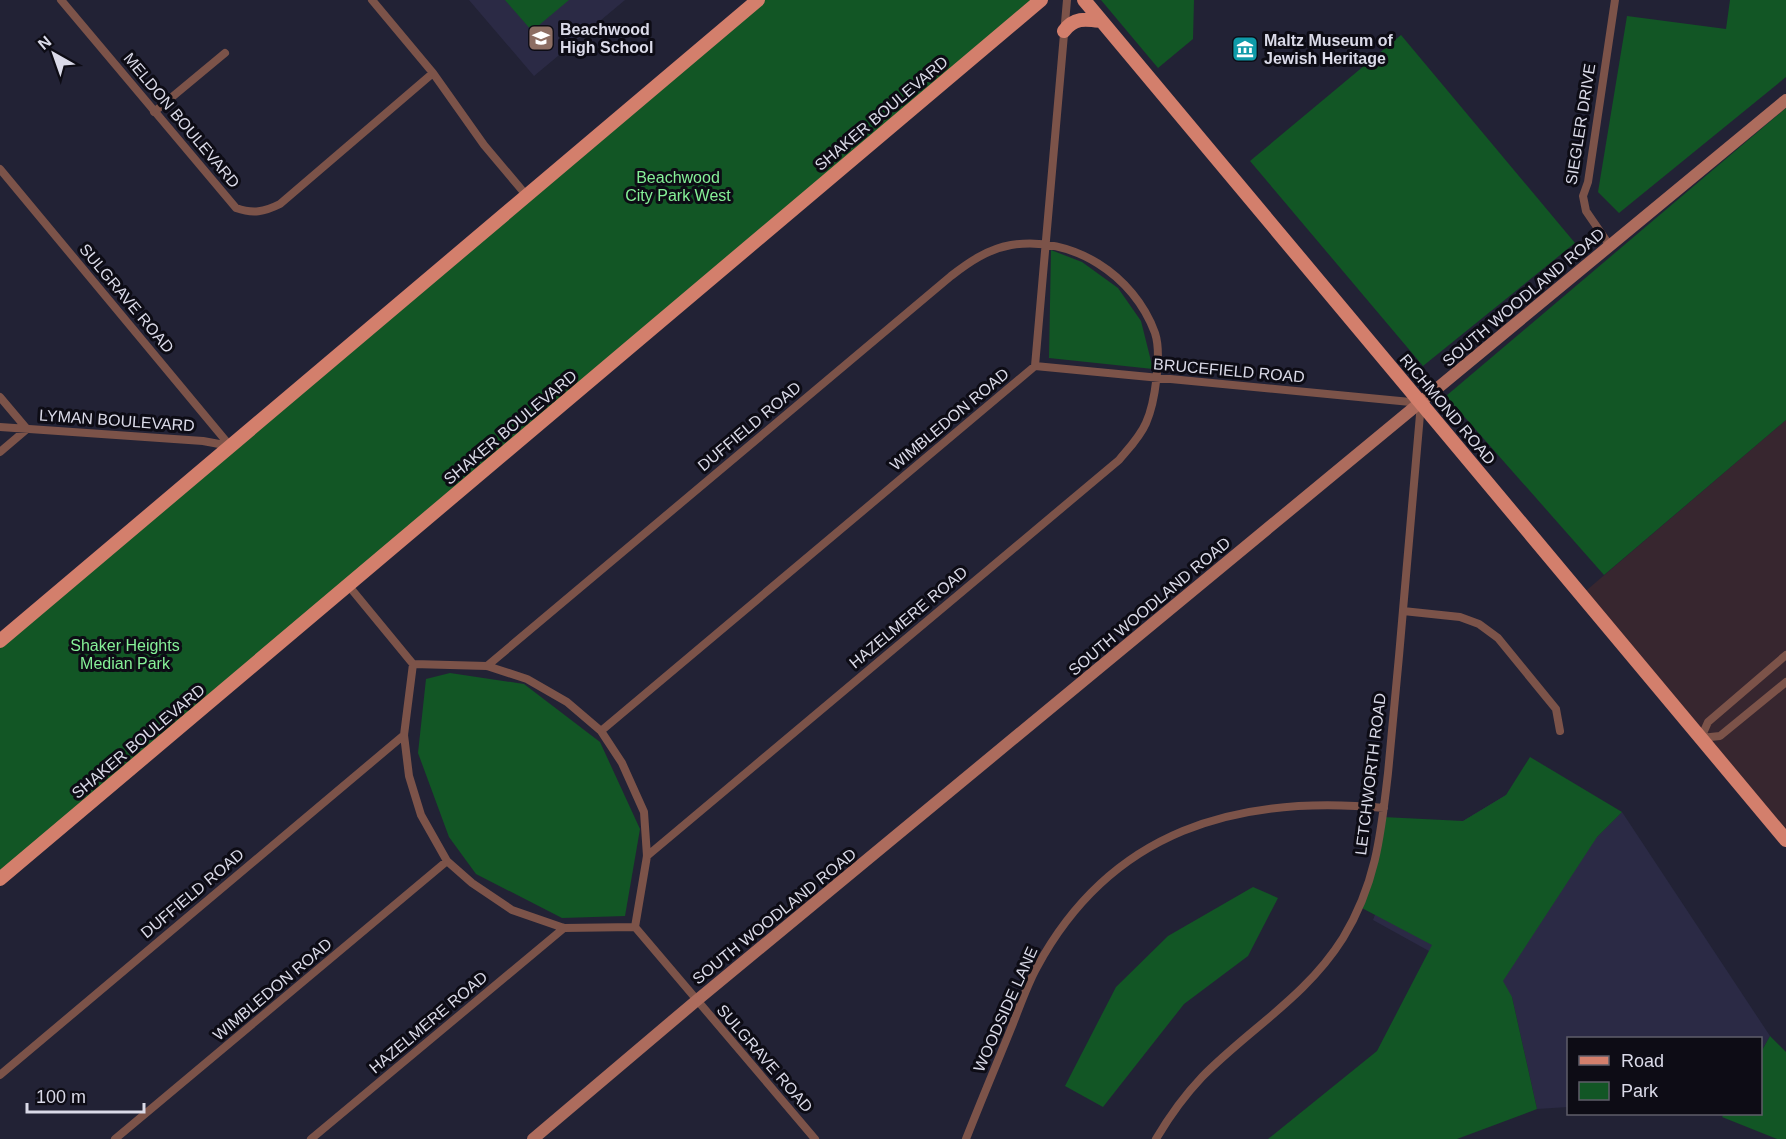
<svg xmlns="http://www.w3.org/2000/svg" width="1786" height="1139" viewBox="0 0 1786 1139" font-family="Arial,sans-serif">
<rect width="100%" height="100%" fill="#222235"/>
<!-- commercial -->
<path fill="#37262f" d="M1786,420V840L1581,595Z"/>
<!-- built -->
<path fill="#2b2a45" d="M469,0H625L534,76Z
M1506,795L1597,837L1622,812L1770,1036L1761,1052L1760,1038H1568V1107L1537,1109L1512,997L1373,920L1410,822L1463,821Z"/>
<!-- green -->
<path fill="#125625" d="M505,0H569L532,31Z
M758,0H1041L0,879V641Z
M1101,0H1194L1193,39L1158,68Z
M1730,0H1786V77L1619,213L1598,192L1627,16L1726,29Z
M1401,35L1575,243L1423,366L1250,161Z
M1786,108V420L1604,575L1446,396Z
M1051,250L1082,262L1118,288L1141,321L1153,369L1049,358Z
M450,673L524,684L600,742L640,829L625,916L562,918L476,874L449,837L418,753L426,679Z
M1530,757L1622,812L1597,837L1503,981L1512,997L1537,1109L1457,1139H1268L1377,1051L1432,945L1360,907L1383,817L1463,821L1506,795Z
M1253,887L1278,898L1248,956L1184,1004L1103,1107L1065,1086L1116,987L1168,936Z
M1770,1036L1786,1052V1139H1777L1722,1117L1724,1114H1760L1761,1052Z"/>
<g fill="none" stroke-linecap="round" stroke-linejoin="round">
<!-- street -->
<path stroke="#7c5349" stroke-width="8" d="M61,0L236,208C253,214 264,212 280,204L433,73
M372,0L433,73L484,145L527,196
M154,112L225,53
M0,169L231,447
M1610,246L1586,211L1583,196L1588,182L1615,0
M1035,366L1421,403C1414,487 1406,572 1399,656C1395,695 1392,734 1388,773C1381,834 1376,884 1343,938C1306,997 1249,1029 1202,1077C1184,1096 1169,1117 1156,1139
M0,397L27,429L0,452
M0,427L203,441L230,446
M348,585L413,664L487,666L527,679L567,702L601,731L622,763L644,812L647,856L635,927
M1403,611L1460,617L1479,624L1498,638L1556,709L1560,731
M1786,655L1708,722L1701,738L1720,736L1786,682
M413,664L404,735L409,776L421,815L447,861L472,883L512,910L564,928L635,927
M487,666L951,276C969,262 988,249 1011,245C1072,235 1134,275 1155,333C1162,354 1155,403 1146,423C1140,437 1129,448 1119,460L647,856
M601,731L1035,366L1067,0
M635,927L815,1139
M0,1075L404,735
M115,1139L447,861
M311,1139L564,928
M966,1139C981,1101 997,1063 1012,1026C1020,1006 1027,985 1037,967C1111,830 1237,794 1384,808"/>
<!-- secondary -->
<path stroke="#ad6c5d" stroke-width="12" d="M533,1139L696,1001L1786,100"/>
<!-- primary -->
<path stroke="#d37f6c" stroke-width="14" d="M1084,0L1786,840
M1064,31C1074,17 1086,19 1101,21
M0,641L758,0
M0,879L1041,0"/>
</g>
<!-- icons -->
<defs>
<symbol id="school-square" viewBox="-11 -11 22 22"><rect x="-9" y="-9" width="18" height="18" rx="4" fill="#8d6e63" stroke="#0d0c15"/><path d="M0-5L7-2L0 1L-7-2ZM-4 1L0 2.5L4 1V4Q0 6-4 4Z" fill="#fff"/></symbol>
<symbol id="museum-square" viewBox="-11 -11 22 22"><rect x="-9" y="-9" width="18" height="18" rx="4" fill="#0f9aa8" stroke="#0d0c15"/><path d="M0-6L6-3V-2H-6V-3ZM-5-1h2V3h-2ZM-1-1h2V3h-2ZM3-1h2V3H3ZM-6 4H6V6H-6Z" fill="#fff"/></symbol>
</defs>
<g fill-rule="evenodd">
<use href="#school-square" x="526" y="23" width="30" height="30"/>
<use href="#museum-square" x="1230" y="34" width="30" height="30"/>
</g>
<g text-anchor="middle" stroke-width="6" stroke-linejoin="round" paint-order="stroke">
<!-- poi labels -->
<g font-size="16" font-weight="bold" fill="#dadae8" stroke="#0d0c15" text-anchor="start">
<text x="560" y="35">Beachwood<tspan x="560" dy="18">High School</tspan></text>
<text x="1264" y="46">Maltz Museum of<tspan x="1264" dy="18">Jewish Heritage</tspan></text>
</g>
<!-- street labels -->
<g font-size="16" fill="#dadae8" stroke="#0d0c15">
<text transform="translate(881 113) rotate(-40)" y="6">SHAKER BOULEVARD</text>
<text transform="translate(182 120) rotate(50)" y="6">MELDON BOULEVARD</text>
<text transform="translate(1580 124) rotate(-81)" y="6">SIEGLER DRIVE</text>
<text transform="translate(1523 297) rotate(-40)" y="6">SOUTH WOODLAND ROAD</text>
<text transform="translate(127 298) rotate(50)" y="6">SULGRAVE ROAD</text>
<text transform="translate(1229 370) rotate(5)" y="6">BRUCEFIELD ROAD</text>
<text transform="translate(1448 409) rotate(50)" y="6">RICHMOND ROAD</text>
<text transform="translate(949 419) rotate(-40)" y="6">WIMBLEDON ROAD</text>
<text transform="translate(117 420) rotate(4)" y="6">LYMAN BOULEVARD</text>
<text transform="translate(749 426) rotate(-40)" y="6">DUFFIELD ROAD</text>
<text transform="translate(510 427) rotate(-40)" y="6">SHAKER BOULEVARD</text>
<text transform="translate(1149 606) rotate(-40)" y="6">SOUTH WOODLAND ROAD</text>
<text transform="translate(908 617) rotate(-40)" y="6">HAZELMERE ROAD</text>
<text transform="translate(138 741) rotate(-40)" y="6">SHAKER BOULEVARD</text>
<text transform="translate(1370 774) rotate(-83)" y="6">LETCHWORTH ROAD</text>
<text transform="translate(192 893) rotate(-40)" y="6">DUFFIELD ROAD</text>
<text transform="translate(774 916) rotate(-39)" y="6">SOUTH WOODLAND ROAD</text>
<text transform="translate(272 989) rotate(-40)" y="6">WIMBLEDON ROAD</text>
<text transform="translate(1005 1009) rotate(-66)" y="6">WOODSIDE LANE</text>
<text transform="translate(428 1022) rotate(-40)" y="6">HAZELMERE ROAD</text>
<text transform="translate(765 1058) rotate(49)" y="6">SULGRAVE ROAD</text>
</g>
<!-- park labels -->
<g font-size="16" fill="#86f198" stroke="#0d0c15">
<text x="678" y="183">Beachwood<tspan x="678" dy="18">City Park West</tspan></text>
<text x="125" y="651">Shaker Heights<tspan x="125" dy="18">Median Park</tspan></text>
</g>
</g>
<!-- legend -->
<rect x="1567" y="1037" width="195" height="78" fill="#0d0c15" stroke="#5f5e69" stroke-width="1.5"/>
<rect x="1579" y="1056" width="30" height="9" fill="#d37f6c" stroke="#5f5e69" stroke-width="1.5"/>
<text x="1621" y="1067" font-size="18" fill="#dadae8">Road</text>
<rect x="1579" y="1082" width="30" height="18" fill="#125625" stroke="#5f5e69" stroke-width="1.5"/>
<text x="1621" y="1097" font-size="18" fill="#dadae8">Park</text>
<!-- north arrow -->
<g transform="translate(54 54) rotate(320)" stroke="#0d0c15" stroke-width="4.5" paint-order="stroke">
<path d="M0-4.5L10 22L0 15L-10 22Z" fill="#dadae8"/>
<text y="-9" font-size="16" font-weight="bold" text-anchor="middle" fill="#dadae8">N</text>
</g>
<!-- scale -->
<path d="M27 1103v9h117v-9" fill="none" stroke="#dadae8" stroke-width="3"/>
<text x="36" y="1103" font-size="18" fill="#dadae8" stroke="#0d0c15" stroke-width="4.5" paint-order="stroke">100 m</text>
</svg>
